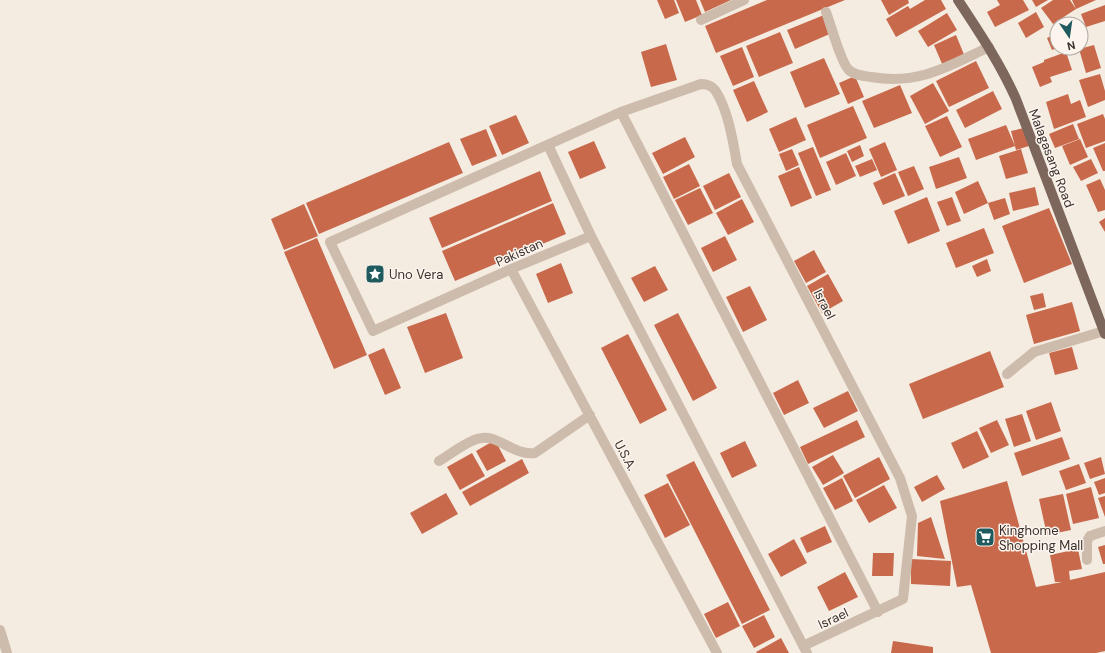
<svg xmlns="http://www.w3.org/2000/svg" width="1105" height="653" viewBox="0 0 1105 653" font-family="'DM Sans',sans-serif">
<rect width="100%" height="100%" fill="#f4ebe1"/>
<!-- building -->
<path fill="#c8694b" d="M657,0H674L679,13L665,19Z
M676,0H696L702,15L685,22Z
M700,0H731L705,12Z
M767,0H845L716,53L705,26Z
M881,0H908L909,3L889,15Z
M925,0H941L946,9L896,37L886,19L908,6L910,9Z
M997,0H1023L1029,10L995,27L987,12L1000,5Z
M1032,0H1048L1036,7Z
M1053,0H1070L1076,9L1072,0H1096L1076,9L1053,24L1041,8Z
M1105,5V21L1086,27L1081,14Z
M1036,12L1044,27L1026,38L1018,23Z
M947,13L957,30L928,47L918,31Z
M824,15L832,33L795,49L787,30Z
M780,32L793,63L759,77L746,46Z
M1057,33V48L1052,50L1047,38Z
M956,35L965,57L943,66L934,45Z
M666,44L677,80L651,87L641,52Z
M1094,45L1101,68L1086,73L1079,49Z
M742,47L754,77L733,86L720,56Z
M1066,52L1072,70L1050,77L1052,82L1040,87L1032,67L1044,62V60Z
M824,58L840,94L805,108L790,72Z
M976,61L989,88L949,107L936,81Z
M1100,74L1105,91V100L1088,107L1079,80Z
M855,76L864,97L848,104L839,83Z
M754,81L768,112L747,122L733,90Z
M933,83L949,111L925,124L910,96Z
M900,85L912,113L874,128L862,101Z
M993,91L1002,109L965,128L956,110Z
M1068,94L1071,104L1080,100L1086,117L1054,129L1046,102Z
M853,106L867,138L820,158L807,125Z
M1103,114L1105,119V141L1086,148L1077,124Z
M516,115L529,143L502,155L489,126Z
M947,116L962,147L940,157L925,126Z
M796,117L806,140L779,152L769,129Z
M1073,124L1079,139L1055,148L1049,134Z
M1006,125L1015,146L976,160L968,139Z
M1024,128L1029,146L1016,150L1011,131Z
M486,129L497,156L472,166L460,139Z
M685,137L695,157L663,174L652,153Z
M1080,139L1088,157L1070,165L1062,146Z
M594,141L606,168L580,179L568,152Z
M449,142L463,173L319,234L306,203Z
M885,142L897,170L881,177L869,149Z
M1105,143V171H1103L1093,148Z
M860,145L864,156L852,162L847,151Z
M813,147L831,190L816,196L798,153Z
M792,149L799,165L786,171L779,154Z
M1021,149L1028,173L1006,179L999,156Z
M846,153L856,176L836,185L826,162Z
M959,157L967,178L936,189L929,167Z
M872,159L877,170L860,177L855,166Z
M1091,159L1098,173L1081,181L1073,167Z
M689,164L700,186L674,199L663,177Z
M914,166L924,189L908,196L898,172Z
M799,167L812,198L791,207L778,176Z
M540,171L552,201L442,248L429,218Z
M729,173L741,197L715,210L703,186Z
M895,173L905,196L883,205L873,183Z
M1100,179L1105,190V210L1098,212L1086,185Z
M978,181L988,203L964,214L955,192Z
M1035,187L1039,205L1013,211L1009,193Z
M700,188L713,213L688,225L675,200Z
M927,197L940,231L908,244L894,211Z
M952,197L961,221L947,226L937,202Z
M1005,198L1010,214L994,220L988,203Z
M742,199L754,222L728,235L716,213Z
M553,203L566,234L455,281L442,251Z
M304,204L318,236L284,250L271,219Z
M1049,208L1072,264L1024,283L1002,226Z
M1105,218V232L1099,222Z
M984,228L994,253L956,268L946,243Z
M725,236L737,260L713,272L701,248Z
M317,238L367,355L334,369L284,252Z
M814,250L826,272L806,283L794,261Z
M987,259L991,271L977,277L972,266Z
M561,263L573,293L548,303L536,274Z
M655,266L668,290L644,302L631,278Z
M828,274L843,301L822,313L807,286Z
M750,286L767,320L743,332L726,297Z
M1043,293L1046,307L1034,310L1030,296Z
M1072,302L1080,331L1034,344L1026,315Z
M446,313L463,358L425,373L407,327Z
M678,313L717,388L693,401L654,325Z
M628,334L667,410L640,424L601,348Z
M1072,347L1078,369L1055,375L1049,353Z
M384,348L401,388L385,395L368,355Z
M990,351L1004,387L923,419L909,384Z
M798,380L809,403L784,415L773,393Z
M848,391L858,411L824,428L813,408Z
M1051,402L1061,431L1036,440L1026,411Z
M1022,414L1031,441L1014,447L1005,419Z
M857,420L865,437L808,464L800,447Z
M997,420L1009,445L991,453L979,428Z
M977,431L989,457L963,469L951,443Z
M1062,437L1070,459L1022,476L1014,453Z
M495,440L506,461L487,471L476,451Z
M745,441L757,466L732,478L720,453Z
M472,453L485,476L460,490L447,467Z
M833,455L844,473L823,485L812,467Z
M879,457L890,479L855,498L843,476Z
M1101,457L1105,474L1090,479L1084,463Z
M522,459L529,473L470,506L462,492Z
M694,461L770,610L742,624L666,475Z
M1079,464L1086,483L1066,490L1059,471Z
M937,475L945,489L922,502L914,487Z
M842,478L853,501L835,510L823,488Z
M1105,478V493L1099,495L1094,482Z
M1007,481L1036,587L1062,582H1055L1050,555L1078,549L1082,569L1069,571L1070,580L1105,572V651L1096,653H991L971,585L957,587L940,501Z
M668,483L690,525L665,538L644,495Z
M884,485L897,508L869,523L856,500Z
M1091,487L1099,518L1073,524L1066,494Z
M446,493L458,514L422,534L410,513Z
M1063,494L1071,530L1047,535L1039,499Z
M1105,496V517L1098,498Z
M931,517L945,559L917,556L918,523Z
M825,526L832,542L807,553L800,538Z
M794,539L807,563L781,577L768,554Z
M1105,545V564H1103L1098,547Z
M873,553H894L893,576H872Z
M911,559L951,561L950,586L911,584Z
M845,572L858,597L829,611L817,587Z
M728,602L740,626L716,638L704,614Z
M764,615L775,637L754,648L742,626Z
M781,638L789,653H757L756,652Z
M893,641L933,647V653H891Z"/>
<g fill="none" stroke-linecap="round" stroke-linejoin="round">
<!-- minor -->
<path stroke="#cdbbac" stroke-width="10" d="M826,12C831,25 840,60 848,69C853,75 863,76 871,77C919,85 947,67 989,47
M701,20L744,0
M621,112L878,612
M548,145L591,236L807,653
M591,236L511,269L373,331L330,242L621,112L701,84C706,84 711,85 715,90C728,109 733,141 737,164L900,478L912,516L903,599L803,646
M511,269L717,653
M1007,374L1034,352L1104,331
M439,461C451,454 464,443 477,439C497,432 512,456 535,453L590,415
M1087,560V541L1090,536L1105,531
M0,630L7,653"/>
<!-- major -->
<path stroke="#7d675c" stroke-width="10" d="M958,0C979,32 1000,63 1016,99L1105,334"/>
</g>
<!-- icons -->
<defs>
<symbol id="sight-square" viewBox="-11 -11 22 22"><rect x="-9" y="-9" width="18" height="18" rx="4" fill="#1f5a5e" stroke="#fbf5ee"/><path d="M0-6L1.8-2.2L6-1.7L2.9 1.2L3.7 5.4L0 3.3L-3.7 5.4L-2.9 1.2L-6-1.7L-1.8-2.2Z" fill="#fff"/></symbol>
<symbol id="supermarket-square" viewBox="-11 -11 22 22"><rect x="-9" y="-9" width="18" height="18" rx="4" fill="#1f5a5e" stroke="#fbf5ee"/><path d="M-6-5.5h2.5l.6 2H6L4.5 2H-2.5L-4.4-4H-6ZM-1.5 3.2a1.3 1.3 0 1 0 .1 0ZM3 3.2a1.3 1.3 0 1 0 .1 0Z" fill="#fff"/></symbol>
</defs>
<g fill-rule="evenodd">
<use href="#sight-square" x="364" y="263" width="22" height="22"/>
<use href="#supermarket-square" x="974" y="526" width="22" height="22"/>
</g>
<g text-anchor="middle" stroke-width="3" stroke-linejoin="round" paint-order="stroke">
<!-- street labels -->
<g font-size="13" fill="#3b302b" stroke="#fbf5ee">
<text transform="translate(1052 158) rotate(69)" y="5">Malagasang Road</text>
<text transform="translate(519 252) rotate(-24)" y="5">Pakistan</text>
<text transform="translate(825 304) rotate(63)" y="5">Israel</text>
<text transform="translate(626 455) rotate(62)" y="5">U.S.A.</text>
<text transform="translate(833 618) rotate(-25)" y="5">Israel</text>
</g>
<!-- poi labels -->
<g font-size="13" fill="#3b302b" stroke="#fbf5ee" text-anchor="start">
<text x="389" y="279">Uno Vera</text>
<text x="999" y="535">Kinghome<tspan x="999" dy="15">Shopping Mall</tspan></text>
</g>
</g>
<!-- north arrow -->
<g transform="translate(1069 36) rotate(167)"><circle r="19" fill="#fbf5ee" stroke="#aea6a0"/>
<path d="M0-3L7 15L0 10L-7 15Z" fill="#1f5a5e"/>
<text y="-6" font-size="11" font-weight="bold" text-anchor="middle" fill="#3b302b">N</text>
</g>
</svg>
